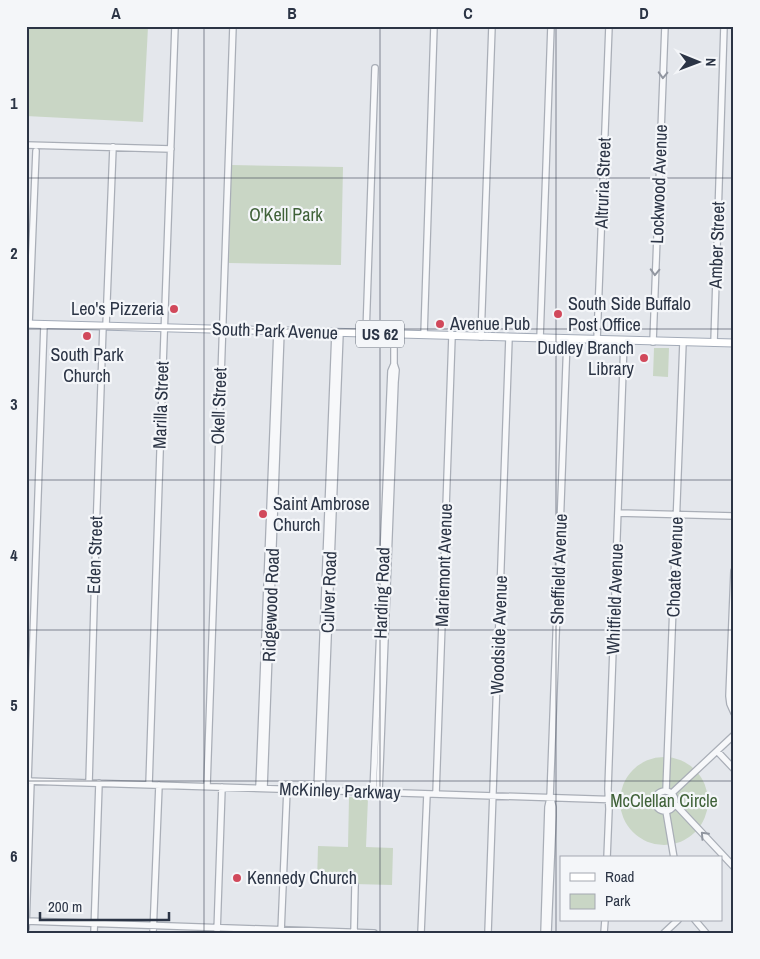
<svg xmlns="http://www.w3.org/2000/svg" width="760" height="959" viewBox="0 0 760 959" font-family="'Archivo Narrow',sans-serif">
<rect width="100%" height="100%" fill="#e4e7ec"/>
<!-- green -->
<path fill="#c9d6c5" d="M26,26L148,27L143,122L26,116Z
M231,165L343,167L341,265L229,263Z
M654,348H669L668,377L653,376Z
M620 801a44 44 0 1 1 88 0a44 44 0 1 1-88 0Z
M349,797L368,798L366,847L393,848L392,885L317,883L318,846L348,847Z"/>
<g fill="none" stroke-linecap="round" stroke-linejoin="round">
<defs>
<path id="minor" d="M26,145L171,149
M29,324L36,151
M106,326L113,147
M366,334L375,68
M424,335L434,26
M481,337L492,26
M540,339L551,26
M597,340L609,26
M653,342L665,26
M714,343L724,26
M618,513L734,516
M734,571L729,696L730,704L734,713
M717,751L734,769
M26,781L654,801
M28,781L44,325
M89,783L96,534L103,326
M149,785L161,422L175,26
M207,786L233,26
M259,788L277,331
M264,788L281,331
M317,790L335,333
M322,790L340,333
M655 801a10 10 0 1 1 20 0a10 10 0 1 1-20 0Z
M666,791L683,342
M373,792L391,371L394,364
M379,792L395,382L396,370L394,364V335
M672,793L734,735
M436,794L452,336
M675,804L734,867
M666,811L674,858
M607,858L609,809L608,789L624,341
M695,920L706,933
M26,921L374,933
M26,928L31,781
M281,932L287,789
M354,932L355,885
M94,933L99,783
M153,933L159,785
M217,933L222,787
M421,933L427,794
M488,933L509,338
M544,933L548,807L550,798L567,339
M548,933L553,816V807L551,800
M604,933L605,920
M664,933L678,920"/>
<path id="major" d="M26,324L734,343"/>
</defs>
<!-- minor casing -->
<use href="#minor" stroke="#a9aeb7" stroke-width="8"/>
<!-- major casing -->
<use href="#major" stroke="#a3abb8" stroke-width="9"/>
<!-- minor -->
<use href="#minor" stroke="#f7f8fa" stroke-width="5.5"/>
<!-- major -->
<use href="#major" stroke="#fff" stroke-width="7"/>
</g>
<!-- one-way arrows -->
<defs><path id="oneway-chevron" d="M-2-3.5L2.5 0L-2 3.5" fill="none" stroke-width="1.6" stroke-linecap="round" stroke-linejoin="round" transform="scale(1.25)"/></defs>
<g stroke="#9196a0">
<use href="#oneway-chevron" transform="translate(663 75) rotate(92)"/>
<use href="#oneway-chevron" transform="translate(655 272) rotate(92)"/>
<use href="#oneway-chevron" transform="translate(704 835) rotate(-133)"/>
</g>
<!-- grid -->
<path fill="none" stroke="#2b3445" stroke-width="1" stroke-opacity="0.55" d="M204,26V933M380,26V933M556,26V933M26,178H734M26,329H734M26,480H734M26,630H734M26,781H734"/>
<!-- markers -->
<g fill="#d1495b" stroke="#f4f6f9" stroke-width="2">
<circle cx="174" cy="309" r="5"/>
<circle cx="558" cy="314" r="5"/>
<circle cx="440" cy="324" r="5"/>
<circle cx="87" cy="336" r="5"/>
<circle cx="644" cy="358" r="5"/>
<circle cx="263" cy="514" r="5"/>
<circle cx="237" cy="878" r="5"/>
</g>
<g text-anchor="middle" stroke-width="4.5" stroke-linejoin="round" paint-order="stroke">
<!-- shield labels -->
<rect fill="#f4f6f9" stroke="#676e7b" stroke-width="1" x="356" y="320.5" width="48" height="27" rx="4"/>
<g font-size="16" font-weight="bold" fill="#2b3445">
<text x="380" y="340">US 62</text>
</g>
<!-- street labels -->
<g font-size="18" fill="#2b3445" stroke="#f4f6f9">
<text transform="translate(603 183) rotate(-88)" y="6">Altruria Street</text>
<text transform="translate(659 184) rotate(-88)" y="6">Lockwood Avenue</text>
<text transform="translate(717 245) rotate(-88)" y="6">Amber Street</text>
<text transform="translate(275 331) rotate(2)" y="6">South Park Avenue</text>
<text transform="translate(161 405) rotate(-88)" y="6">Marilla Street</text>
<text transform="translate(219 406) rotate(-88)" y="6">Okell Street</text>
<text transform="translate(95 555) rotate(-88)" y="6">Eden Street</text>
<text transform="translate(444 565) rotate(-88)" y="6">Mariemont Avenue</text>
<text transform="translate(675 567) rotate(-88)" y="6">Choate Avenue</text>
<text transform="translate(559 569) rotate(-88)" y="6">Sheffield Avenue</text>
<text transform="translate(329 592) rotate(-88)" y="6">Culver Road</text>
<text transform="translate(382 593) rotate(-88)" y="6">Harding Road</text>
<text transform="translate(615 599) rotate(-88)" y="6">Whitfield Avenue</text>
<text transform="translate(271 605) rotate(-88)" y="6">Ridgewood Road</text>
<text transform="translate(499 635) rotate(-88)" y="6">Woodside Avenue</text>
<text transform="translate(340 791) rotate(2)" y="6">McKinley Parkway</text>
</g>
<!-- park labels -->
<g font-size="18" fill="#3f6138" stroke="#f4f6f9">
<text x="286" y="221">O'Kell Park</text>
<text x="664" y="807">McClellan Circle</text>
</g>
<!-- poi labels -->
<g font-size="18" fill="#2b3445" stroke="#f4f6f9" text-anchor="start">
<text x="568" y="310">South Side Buffalo<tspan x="568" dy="21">Post Office</tspan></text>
<text x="164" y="315" text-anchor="end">Leo's Pizzeria</text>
<text x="450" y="330">Avenue Pub</text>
<text x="634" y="354" text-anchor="end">Dudley Branch<tspan x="634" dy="21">Library</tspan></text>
<text x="87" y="361" text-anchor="middle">South Park<tspan x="87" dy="21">Church</tspan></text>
<text x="273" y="510">Saint Ambrose<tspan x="273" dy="21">Church</tspan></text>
<text x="247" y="884">Kennedy Church</text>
</g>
</g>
<!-- border -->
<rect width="760" height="959" fill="none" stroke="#f4f6f9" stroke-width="55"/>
<!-- legend -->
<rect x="560" y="856" width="162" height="65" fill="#f4f6f9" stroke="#a4a8b1"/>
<rect x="570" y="873" width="25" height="8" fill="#ffffff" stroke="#a4a8b1"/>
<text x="605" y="882" font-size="15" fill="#2b3445">Road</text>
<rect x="570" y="894" width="25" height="15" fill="#c9d6c5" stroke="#a4a8b1"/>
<text x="605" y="906" font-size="15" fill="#2b3445">Park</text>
<!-- north arrow -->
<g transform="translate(698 62) rotate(91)" stroke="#f4f6f9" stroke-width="4" paint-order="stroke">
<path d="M0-4L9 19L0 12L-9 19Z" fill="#2b3445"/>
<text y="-8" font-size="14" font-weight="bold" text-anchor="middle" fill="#2b3445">N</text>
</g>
<!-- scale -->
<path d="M40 912v8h129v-8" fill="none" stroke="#2b3445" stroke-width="2.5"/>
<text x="48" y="912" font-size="15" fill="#2b3445" stroke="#f4f6f9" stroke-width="4" paint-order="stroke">200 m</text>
<rect x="28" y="28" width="704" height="904" fill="none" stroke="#2b3445" stroke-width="2"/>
<g font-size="16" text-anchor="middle" font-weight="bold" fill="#2b3445">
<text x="116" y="19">A</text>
<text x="292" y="19">B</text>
<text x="468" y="19">C</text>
<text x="644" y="19">D</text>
<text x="14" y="109">1</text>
<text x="14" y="259">2</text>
<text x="14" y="410">3</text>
<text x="14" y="561">4</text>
<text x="14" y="711">5</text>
<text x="14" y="862">6</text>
</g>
</svg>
